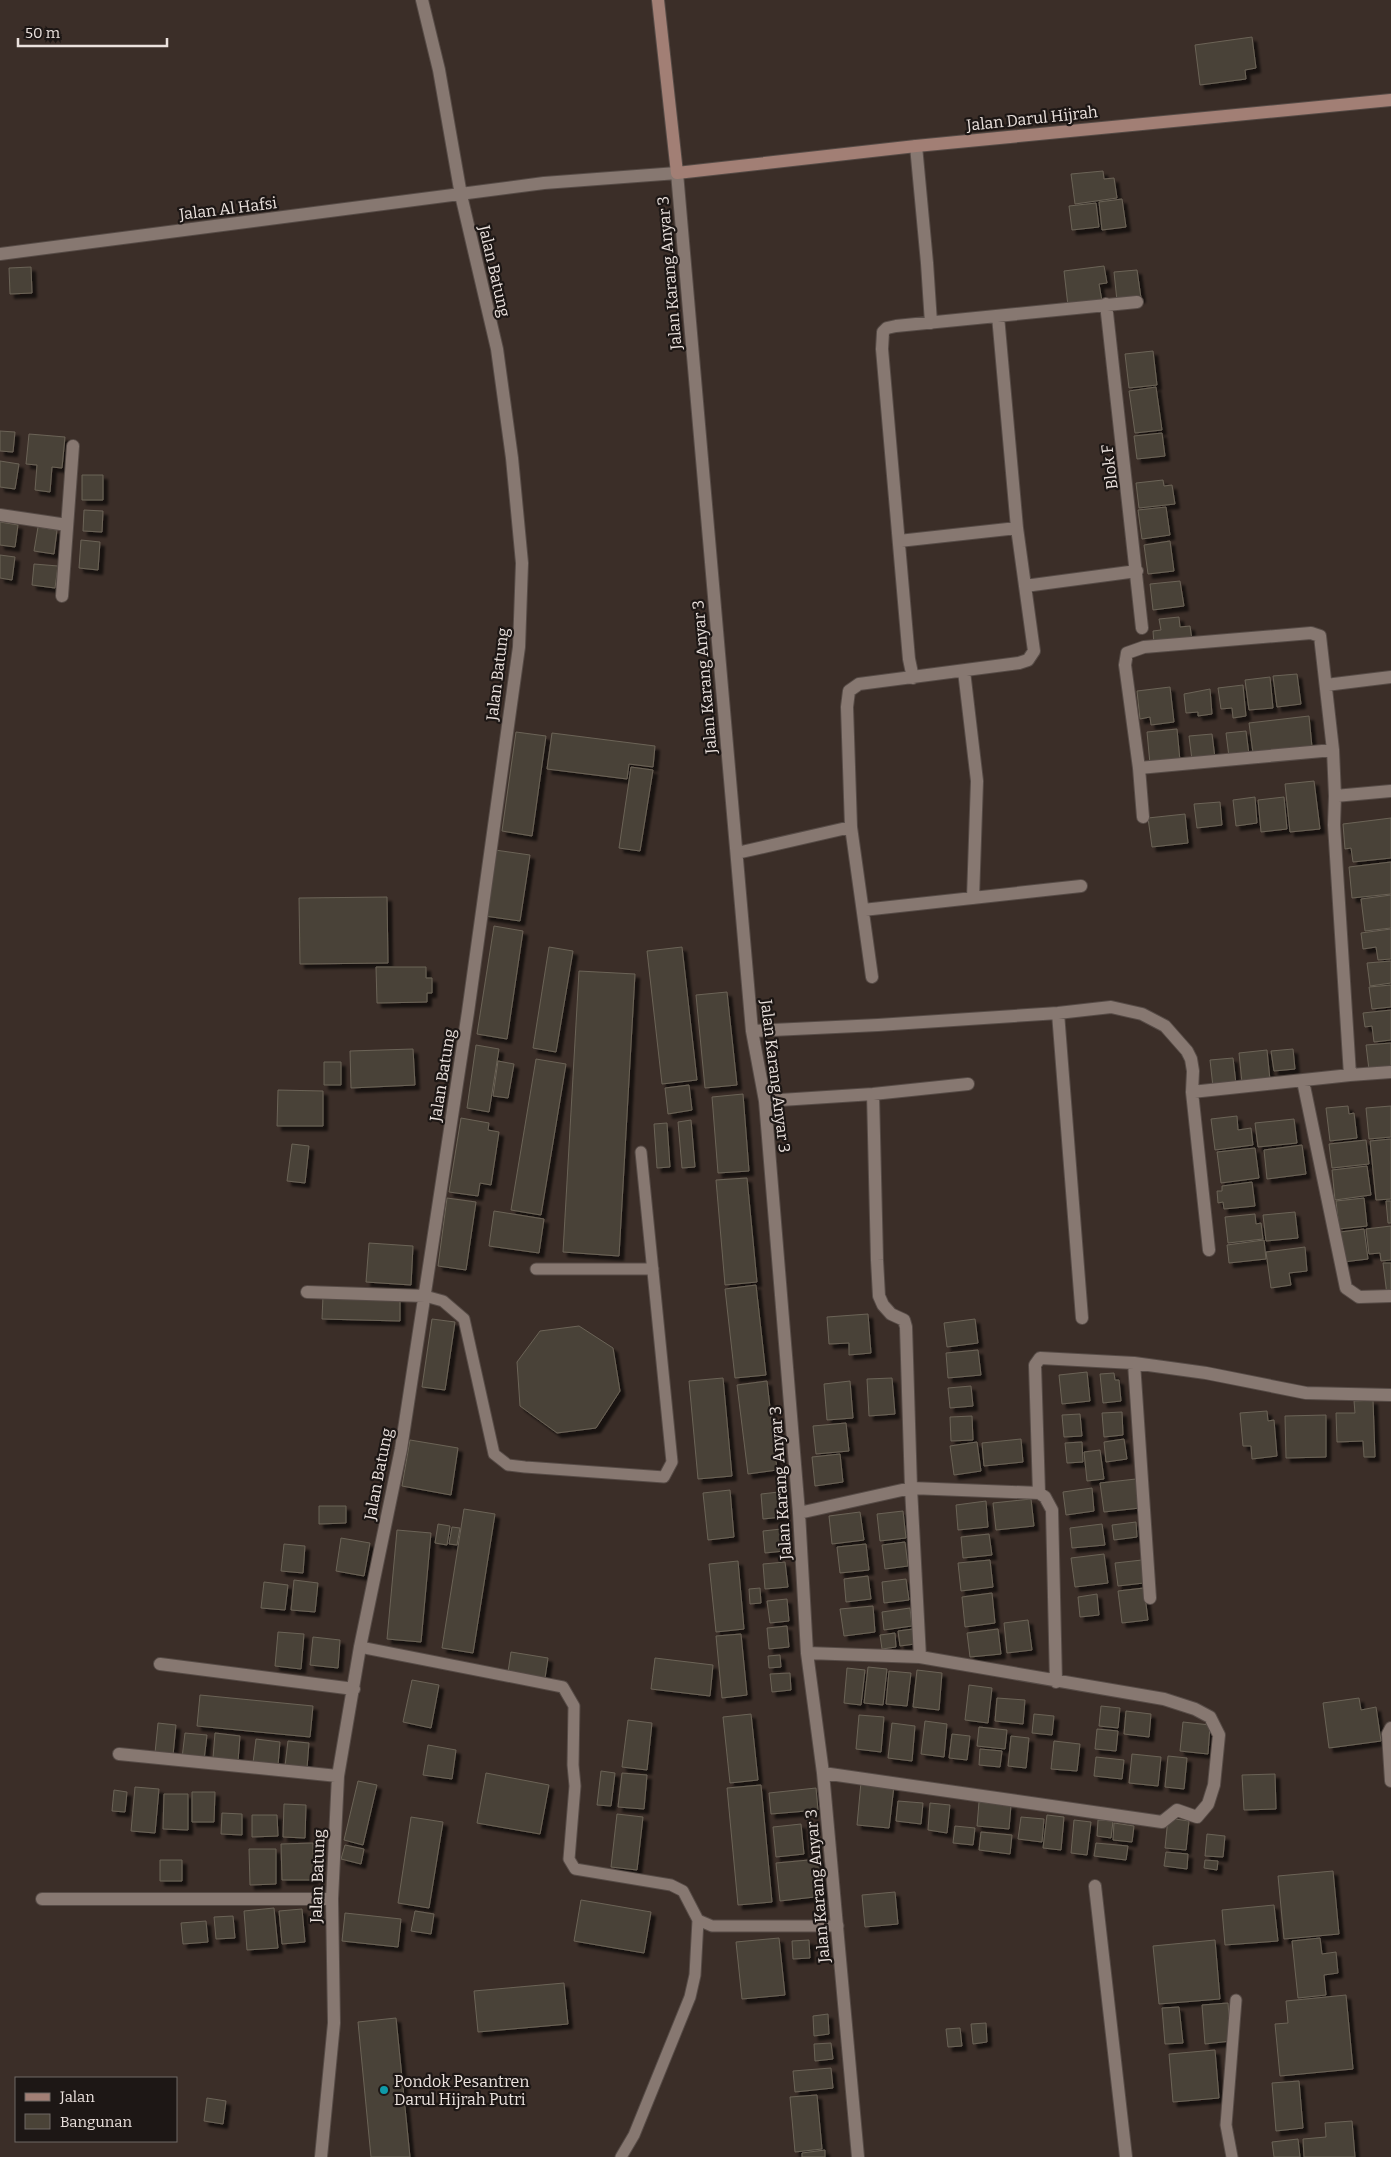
<svg xmlns="http://www.w3.org/2000/svg" width="1391" height="2157" viewBox="0 0 1391 2157" font-family="Bitter,serif">
<defs>
<filter id="shadow"><feDropShadow dx="4.5" dy="4.5" stdDeviation="1" flood-color="#0009"/></filter>
</defs>
<rect width="100%" height="100%" fill="#3b2e28"/>
<!-- building -->
<path fill="#4a4337" stroke="#6b6357" filter="url(#shadow)" d="M1252,37L1256,68L1245,70L1246,79L1200,85L1195,45Z
M1103,171L1104,179L1114,178L1117,198L1075,204L1071,174Z
M1122,199L1126,227L1102,230L1099,202Z
M1096,203L1099,227L1072,230L1069,206Z
M1104,266L1107,283L1099,284L1102,301L1068,306L1064,271Z
M31,267L32,293L10,294L9,268Z
M1137,270L1141,298L1117,301L1114,272Z
M1153,351L1157,385L1129,388L1125,354Z
M1156,387L1162,430L1135,433L1129,391Z
M0,431L15,432L13,452L0,451Z
M1162,433L1165,456L1137,459L1134,436Z
M29,434L65,437L62,468L52,467L50,492L35,490L37,465L26,464Z
M0,461L19,464L15,489L0,487Z
M82,475H103V500H82Z
M1163,480L1164,486L1172,485L1175,504L1139,508L1136,483Z
M1166,507L1170,535L1142,539L1138,510Z
M84,510L103,511L102,532L83,531Z
M0,522L18,525L15,547L0,545Z
M38,527L57,530L54,554L34,551Z
M81,540L100,542L98,570L79,568Z
M1170,541L1174,571L1148,574L1144,545Z
M0,555L15,557L12,580L0,578Z
M34,564L58,566L55,588L32,585Z
M1180,581L1184,606L1153,610L1150,584Z
M1179,617L1180,627L1190,626L1192,640L1154,645L1153,631L1161,630L1159,619Z
M1297,674L1301,704L1277,707L1273,676Z
M1270,677L1273,708L1249,710L1245,680Z
M1243,685L1246,716L1233,718L1232,708L1221,709L1218,688Z
M1170,687L1174,722L1151,725L1150,717L1140,719L1137,691Z
M1210,689L1212,714L1198,716V712L1186,713L1184,694Z
M1309,716L1312,747L1253,753L1249,723Z
M1177,729L1180,761L1150,764L1147,732Z
M1246,731L1249,755L1229,757L1226,733Z
M516,732L546,736L532,836L502,831Z
M552,733L655,746L653,767L629,764L627,779L547,769Z
M1212,734L1215,758L1192,760L1189,736Z
M631,767L653,770L640,851L619,848Z
M1314,781L1320,829L1290,832L1285,784Z
M1255,797L1257,823L1236,826L1233,800Z
M1284,797L1287,829L1261,832L1258,800Z
M1220,802L1222,825L1197,828L1194,804Z
M1185,814L1188,843L1152,847L1148,818Z
M1391,818V858L1353,862L1351,848L1345,849L1343,824Z
M495,850L530,855L520,921L485,916Z
M1391,862V894L1352,898L1349,867Z
M1391,895V928L1365,931L1361,899Z
M387,897L388,963L300,964L299,898Z
M494,926L523,931L507,1039L477,1034Z
M1391,929V959L1378,960L1376,947L1363,949L1361,933Z
M549,947L573,951L556,1052L533,1048Z
M682,947L697,1080L662,1084L647,951Z
M1391,961V983L1370,986L1367,963Z
M376,967H426V978H432V993H427V1002L377,1003Z
M579,971L635,974L619,1256L563,1252Z
M1391,985V1007L1372,1009L1369,987Z
M727,992L737,1085L705,1088L696,995Z
M1391,1010V1040L1374,1042L1372,1026L1365,1027L1363,1013Z
M1391,1043V1068L1369,1070L1366,1045Z
M476,1045L499,1049L489,1112L467,1108Z
M413,1049L415,1085L351,1088L350,1051Z
M1293,1049L1295,1069L1274,1071L1271,1051Z
M1267,1050L1270,1080L1242,1083L1239,1053Z
M1233,1058L1236,1084L1213,1087L1210,1060Z
M536,1059L566,1064L541,1215L511,1210Z
M498,1061L514,1064L508,1098L493,1096Z
M324,1062H341V1085H324Z
M689,1085L692,1110L668,1114L665,1088Z
M278,1090L323,1091V1126H277Z
M743,1094L749,1171L718,1173L712,1097Z
M1348,1106L1349,1114L1354,1113L1357,1138L1330,1141L1326,1108Z
M1391,1106V1137L1369,1139L1366,1108Z
M1237,1116L1238,1130L1251,1128L1253,1145L1215,1150L1211,1119Z
M461,1118L489,1123L488,1130L499,1132L491,1185L480,1183L478,1196L449,1192Z
M1294,1119L1297,1143L1258,1147L1255,1123Z
M691,1120L695,1167L682,1168L678,1122Z
M667,1123L670,1167L657,1168L654,1124Z
M1391,1139V1199L1376,1200L1370,1141Z
M1366,1140L1369,1164L1332,1168L1329,1144Z
M292,1144L309,1146L305,1183L287,1181Z
M1302,1145L1306,1174L1267,1179L1264,1150Z
M1255,1148L1259,1178L1221,1183L1217,1152Z
M1367,1166L1371,1195L1335,1200L1332,1170Z
M747,1178L757,1282L725,1285L716,1180Z
M1252,1182L1255,1206L1224,1209L1223,1202L1218,1203L1217,1191H1222V1186Z
M447,1198L476,1202L466,1270L438,1266Z
M1364,1198L1367,1226L1339,1229L1336,1201Z
M1386,1201H1391V1223H1388Z
M494,1211L544,1219L539,1253L489,1246Z
M1295,1212L1298,1238L1266,1241L1263,1215Z
M1255,1214L1256,1224L1261,1223L1263,1239L1228,1243L1225,1217Z
M1391,1226V1260L1381,1261L1380,1253L1369,1254L1366,1229Z
M1364,1229L1368,1259L1343,1262L1340,1232Z
M1264,1240L1266,1259L1229,1263L1227,1245Z
M369,1243L413,1246L411,1285L366,1282Z
M1305,1247L1307,1271L1289,1273L1291,1285L1271,1288L1266,1252Z
M1383,1263H1391V1294L1387,1295Z
M756,1285L766,1375L735,1378L725,1289Z
M323,1296L400,1298V1321L322,1319Z
M868,1314L871,1353L849,1355V1343L829,1344L827,1317Z
M432,1319L455,1322L445,1390L422,1387Z
M975,1319L978,1343L947,1347L944,1323Z
M579,1326L613,1348L620,1391L596,1428L557,1433L520,1406L517,1362L540,1331Z
M978,1350L981,1375L948,1378L946,1353Z
M1087,1372L1090,1401L1062,1404L1059,1375Z
M1114,1373L1115,1380H1119L1121,1401L1103,1403L1100,1374Z
M723,1378L732,1476L698,1479L689,1381Z
M892,1378L895,1414L869,1416L867,1379Z
M767,1381L777,1470L748,1474L737,1385Z
M850,1381L853,1418L827,1420L824,1384Z
M971,1386L973,1406L950,1408L948,1388Z
M1373,1400L1375,1457H1364L1363,1441L1337,1442L1336,1413H1355L1354,1401Z
M1267,1411L1268,1421L1274,1420L1277,1456L1252,1459L1251,1446H1243L1240,1413Z
M1122,1412L1123,1435L1104,1437L1102,1413Z
M1080,1414L1082,1436L1064,1437L1062,1415Z
M1326,1415V1457L1286,1458L1285,1416Z
M972,1416L973,1440L951,1441L950,1417Z
M846,1423L849,1451L816,1454L813,1426Z
M1021,1439L1023,1462L984,1466L982,1443Z
M1124,1439L1127,1459L1106,1462L1104,1442Z
M410,1440L458,1448L451,1495L402,1486Z
M977,1442L981,1471L954,1475L950,1446Z
M1082,1442L1083,1462L1067,1463L1065,1443Z
M1100,1450L1104,1479L1087,1481L1084,1452Z
M840,1454L843,1482L815,1486L812,1457Z
M1136,1479L1140,1508L1104,1512L1100,1483Z
M1092,1488L1094,1511L1066,1515L1063,1492Z
M730,1490L734,1537L708,1540L703,1493Z
M779,1492L782,1517L763,1519L761,1494Z
M1031,1499L1034,1526L996,1530L993,1503Z
M986,1501L988,1527L958,1530L956,1505Z
M319,1506H346V1523L319,1524Z
M464,1509L495,1514L473,1653L442,1648Z
M903,1511L906,1538L880,1541L877,1514Z
M860,1512L864,1540L832,1544L829,1516Z
M1136,1522L1137,1537L1114,1540L1112,1525Z
M438,1524L450,1526L447,1545L435,1543Z
M1102,1524L1105,1545L1072,1548L1070,1528Z
M452,1527L460,1528L457,1545L449,1544Z
M781,1529L784,1551L765,1553L763,1531Z
M397,1530L431,1533L421,1642L387,1639Z
M989,1534L992,1555L963,1558L961,1537Z
M341,1538L370,1543L364,1576L336,1571Z
M905,1542L908,1566L885,1569L882,1545Z
M284,1544L305,1546L303,1573L281,1571Z
M866,1544L869,1570L840,1573L837,1547Z
M1104,1554L1108,1583L1075,1587L1071,1558Z
M990,1560L993,1587L961,1591L958,1563Z
M1142,1560L1144,1583L1118,1586L1115,1563Z
M738,1561L744,1629L716,1632L709,1564Z
M785,1562L788,1587L765,1589L763,1564Z
M868,1576L871,1599L846,1602L844,1579Z
M906,1579L909,1600L884,1603L882,1582Z
M294,1580L318,1583L315,1612L291,1610Z
M264,1582L288,1585L285,1610L261,1608Z
M760,1588L761,1603L750,1604L749,1589Z
M1144,1588L1148,1620L1122,1623L1118,1591Z
M992,1593L995,1623L965,1627L962,1597Z
M1097,1594L1099,1615L1080,1617L1078,1597Z
M787,1599L789,1621L770,1623L767,1601Z
M873,1606L875,1632L844,1636L840,1609Z
M910,1608L912,1626L884,1630L882,1612Z
M1028,1620L1032,1650L1007,1653L1004,1623Z
M787,1626L789,1647L769,1649L767,1628Z
M913,1629L915,1644L900,1646L898,1631Z
M998,1629L1001,1654L970,1657L967,1633Z
M278,1632L304,1634L301,1669L275,1666Z
M895,1633L896,1647L882,1649L880,1635Z
M741,1634L747,1695L722,1698L716,1636Z
M313,1637L340,1640L338,1668L310,1665Z
M511,1652L548,1658L545,1678L508,1672Z
M780,1655L781,1667L769,1668L768,1656Z
M655,1658L713,1665L710,1696L651,1689Z
M868,1667L887,1669L883,1705L864,1703Z
M847,1668L865,1670L861,1705L844,1703Z
M917,1670L942,1673L939,1710L913,1707Z
M889,1671L911,1673L907,1706L886,1704Z
M790,1673L791,1690L772,1692L770,1674Z
M412,1680L439,1685L431,1728L403,1722Z
M969,1685L992,1688L988,1723L965,1720Z
M200,1695L313,1706L310,1737L197,1726Z
M997,1698L1025,1700L1023,1724L995,1721Z
M1359,1698L1361,1710L1376,1707L1381,1741L1329,1748L1323,1703Z
M1101,1706L1120,1708L1118,1728L1099,1726Z
M1126,1711L1151,1714L1149,1737L1124,1734Z
M751,1714L758,1780L730,1783L723,1717Z
M1034,1714L1054,1716L1052,1735L1032,1733Z
M859,1715L884,1717L881,1752L856,1749Z
M628,1720L652,1723L647,1770L622,1767Z
M925,1721L947,1724L944,1757L921,1754Z
M1183,1722L1210,1725L1208,1754L1180,1751Z
M158,1723L176,1725L173,1755L155,1753Z
M892,1723L915,1726L912,1761L888,1758Z
M979,1727L1007,1730L1005,1749L977,1746Z
M1097,1729L1118,1731L1116,1751L1095,1749Z
M185,1733L207,1735L204,1760L182,1758Z
M215,1733L240,1736L238,1761L213,1758Z
M952,1734L970,1736L967,1760L949,1758Z
M1011,1736L1029,1738L1026,1768L1008,1766Z
M256,1739L280,1742L278,1765L253,1763Z
M288,1741L309,1743L307,1768L285,1766Z
M1054,1741L1080,1744L1077,1771L1051,1769Z
M428,1745L456,1750L452,1779L423,1775Z
M980,1749L1002,1751L1000,1767L979,1765Z
M1132,1754L1161,1757L1158,1786L1129,1783Z
M1168,1756L1187,1758L1184,1789L1165,1787Z
M1096,1757L1124,1760L1122,1779L1094,1776Z
M601,1771L615,1773L611,1806L597,1805Z
M486,1773L549,1785L540,1834L477,1823Z
M622,1773L647,1775L644,1809L618,1807Z
M1275,1774L1276,1809L1244,1810L1242,1775Z
M358,1781L377,1785L363,1845L344,1840Z
M861,1782L894,1786L889,1828L857,1825Z
M761,1785L772,1902L738,1905L727,1788Z
M135,1787L159,1789L155,1833L131,1831Z
M816,1788L818,1810L771,1814L769,1793Z
M114,1790L127,1792L125,1812L112,1811Z
M192,1792H215L214,1822H192Z
M164,1794H188V1830L163,1829Z
M898,1801L923,1803L921,1824L896,1821Z
M979,1802L1011,1805L1009,1829L977,1826Z
M930,1803L950,1805L947,1833L928,1830Z
M284,1804L306,1805L305,1838L283,1837Z
M222,1813L242,1814V1835L221,1834Z
M617,1814L643,1817L637,1870L611,1867Z
M252,1815H277L278,1836L252,1837Z
M1047,1815L1064,1817L1061,1850L1043,1848Z
M411,1817L443,1822L429,1908L398,1903Z
M1021,1817L1044,1819L1042,1842L1018,1839Z
M1168,1818L1189,1821L1186,1850L1165,1848Z
M1074,1820L1091,1822L1087,1855L1071,1853Z
M1098,1820L1113,1821L1111,1838L1097,1836Z
M1114,1823L1134,1826L1132,1842L1113,1840Z
M801,1824L804,1854L776,1857L773,1827Z
M955,1826L975,1828L973,1845L953,1843Z
M981,1832L1012,1835L1010,1854L979,1850Z
M1207,1834L1225,1836L1223,1857L1205,1856Z
M313,1843L314,1880H282L281,1844Z
M1096,1843L1128,1846L1126,1860L1094,1856Z
M345,1845L364,1849L361,1864L341,1859Z
M249,1849H276V1884L250,1885Z
M1166,1852L1188,1854L1187,1869L1164,1866Z
M820,1859L823,1896L780,1901L776,1863Z
M160,1860H182V1881H160Z
M1205,1860L1218,1861L1217,1870L1204,1868Z
M1333,1871L1339,1934L1284,1939L1278,1876Z
M895,1892L898,1924L865,1927L862,1895Z
M581,1900L651,1912L644,1953L574,1941Z
M1274,1905L1278,1941L1225,1945L1222,1910Z
M274,1908L278,1948L247,1950L244,1911Z
M302,1909L305,1942L282,1944L279,1911Z
M415,1911L434,1914L431,1934L411,1931Z
M345,1913L401,1919L398,1947L342,1941Z
M233,1916L235,1938L216,1939L214,1917Z
M206,1921L208,1942L183,1944L181,1923Z
M779,1938L785,1995L742,1999L736,1942Z
M1320,1938L1322,1954L1336,1952L1338,1973L1324,1975L1326,1995L1298,1998L1292,1941Z
M809,1940L810,1958L793,1959L792,1941Z
M1215,1940L1220,1999L1159,2004L1153,1946Z
M564,1983L568,2024L478,2032L474,1991Z
M1346,1995L1353,2069L1280,2076L1275,2024L1288,2023L1286,2001Z
M1228,2003L1231,2041L1205,2044L1202,2005Z
M1179,2007L1183,2043L1165,2044L1162,2008Z
M828,2014L829,2034L814,2036L813,2016Z
M396,2018L410,2157H371L358,2022Z
M986,2023L987,2042L973,2044L971,2024Z
M960,2028L962,2046L948,2047L946,2029Z
M831,2043L833,2059L815,2061L814,2044Z
M1215,2050L1219,2098L1173,2102L1169,2054Z
M831,2068L833,2088L795,2092L793,2071Z
M1299,2081L1303,2128L1276,2131L1272,2083Z
M817,2095L822,2149L795,2152L790,2097Z
M207,2098L226,2101L223,2124L204,2121Z
M1352,2121L1355,2157H1304L1303,2139L1326,2137L1325,2123Z
M1298,2139L1300,2157H1274L1272,2142Z
M825,2150V2157H802V2153Z"/>
<g fill="none" stroke-linecap="round" stroke-linejoin="round">
<defs>
<path id="lane" d="M536,1269H653
M425,1296L443,1301L464,1319L494,1454L508,1465L525,1467L664,1477L672,1462L641,1152
M360,1647L563,1687L574,1706L573,1765L575,1786L569,1859L575,1869L671,1885L683,1891L698,1920L712,1926H838
M621,2157L634,2135L690,1997L695,1975L698,1920
M1232,2157L1226,2125L1236,2000"/>
<path id="street" d="M916,146L927,263L931,323
M0,254L544,183L677,173L752,1031L765,1101L799,1513L807,1653L823,1773L858,2157
M1106,304L1142,628
M0,515L67,525
M899,541L1017,528
M1025,586L1137,571
M62,596L73,446
M964,671L977,781L973,898
M913,678L909,659L882,349L883,332L887,328L896,326L1137,302
M1326,685L1391,677
M1139,768L1333,750
M1143,817L1139,768L1125,665L1127,653L1144,647L1311,633L1320,636L1333,750L1335,796
M737,853L851,827
M863,910L1081,886
M872,977L851,827L847,707L849,691L859,684L1019,663L1028,660L1034,651L1017,528L998,316
M1058,1013L1082,1318
M752,1031L878,1025L1058,1013L1111,1007L1142,1014L1165,1026L1187,1051L1191,1059L1193,1071L1192,1092L1209,1250
M1350,1075L1334,825L1335,796L1391,791
M1303,1081L1346,1288L1359,1297L1391,1296
M1192,1092L1350,1075L1391,1072
M873,1094L877,1260L879,1296L883,1305L891,1314L904,1320L906,1327L911,1488L920,1657
M765,1101L873,1094L968,1084
M307,1292L425,1296
M1134,1363L1150,1598
M1039,1493L1035,1365L1040,1358L1134,1363L1206,1373L1306,1393L1391,1395
M799,1513L911,1488L1039,1493L1045,1497L1052,1510L1056,1682
M807,1653L920,1657L1164,1699L1195,1709L1210,1717L1219,1735L1214,1785L1208,1804L1197,1817L1177,1810L1162,1822L823,1773
M160,1664L354,1689
M1391,1728L1388,1734L1391,1781
M119,1754L338,1776
M1095,1886L1126,2157
M42,1899H332
M321,2157L334,2023L332,1899L338,1776L360,1647L401,1449L468,1012L519,647L522,563L512,458L497,349L461,195L439,70L422,0"/>
<path id="secondary" d="M658,0L677,173L916,146L1391,100"/>
</defs>
<!-- lane casing -->
<use href="#lane" stroke="#564b46" stroke-width="13"/>
<!-- street casing -->
<use href="#street" stroke="#564b46" stroke-width="14"/>
<!-- secondary casing -->
<use href="#secondary" stroke="#564b46" stroke-width="14"/>
<!-- lane -->
<use href="#lane" stroke="#877871" stroke-width="11"/>
<!-- street -->
<use href="#street" stroke="#877871" stroke-width="12"/>
<!-- secondary -->
<use href="#secondary" stroke="#a27f75" stroke-width="12"/>
</g>
<!-- markers -->
<circle fill="#0f9aa8" stroke="#1d1715" stroke-width="2" cx="384" cy="2090" r="5"/>
<g text-anchor="middle" stroke-width="4.5" stroke-linejoin="round" paint-order="stroke">
<!-- street labels -->
<g font-size="16" fill="#ebe2de" stroke="#1d1715">
<text transform="translate(1032 118) rotate(-6)" y="6">Jalan Darul Hijrah</text>
<text transform="translate(228 208) rotate(-7)" y="6">Jalan Al Hafsi</text>
<text transform="translate(495 271) rotate(77)" y="6">Jalan Batung</text>
<text transform="translate(669 273) rotate(-95)" y="6">Jalan Karang Anyar 3</text>
<text transform="translate(1109 467) rotate(-97)" y="6">Blok F</text>
<text transform="translate(497 674) rotate(-83)" y="6">Jalan Batung</text>
<text transform="translate(704 677) rotate(-95)" y="6">Jalan Karang Anyar 3</text>
<text transform="translate(442 1075) rotate(-81)" y="6">Jalan Batung</text>
<text transform="translate(776 1076) rotate(83)" y="6">Jalan Karang Anyar 3</text>
<text transform="translate(378 1474) rotate(-79)" y="6">Jalan Batung</text>
<text transform="translate(780 1483) rotate(-94)" y="6">Jalan Karang Anyar 3</text>
<text transform="translate(317 1876) rotate(-88)" y="6">Jalan Batung</text>
<text transform="translate(817 1886) rotate(-95)" y="6">Jalan Karang Anyar 3</text>
</g>
<!-- poi labels -->
<g font-size="16" fill="#ebe2de" stroke="#1d1715" text-anchor="start">
<text x="394" y="2087">Pondok Pesantren<tspan x="394" dy="18">Darul Hijrah Putri</tspan></text>
</g>
</g>
<!-- legend -->
<rect x="15" y="2077" width="162" height="65" fill="#1d1715" stroke="#6f6865"/>
<rect x="25" y="2093" width="25" height="8" fill="#a27f75" stroke="#6f6865"/>
<text x="60" y="2102" font-size="15" fill="#ebe2de">Jalan</text>
<rect x="25" y="2114" width="25" height="15" fill="#4a4337" stroke="#6f6865"/>
<text x="60" y="2127" font-size="15" fill="#ebe2de">Bangunan</text>
<!-- scale -->
<path d="M18 38v8h149v-8" fill="none" stroke="#ebe2de" stroke-width="2.5"/>
<text x="25" y="38" font-size="15" fill="#ebe2de" stroke="#1d1715" stroke-width="4" paint-order="stroke">50 m</text>
</svg>
